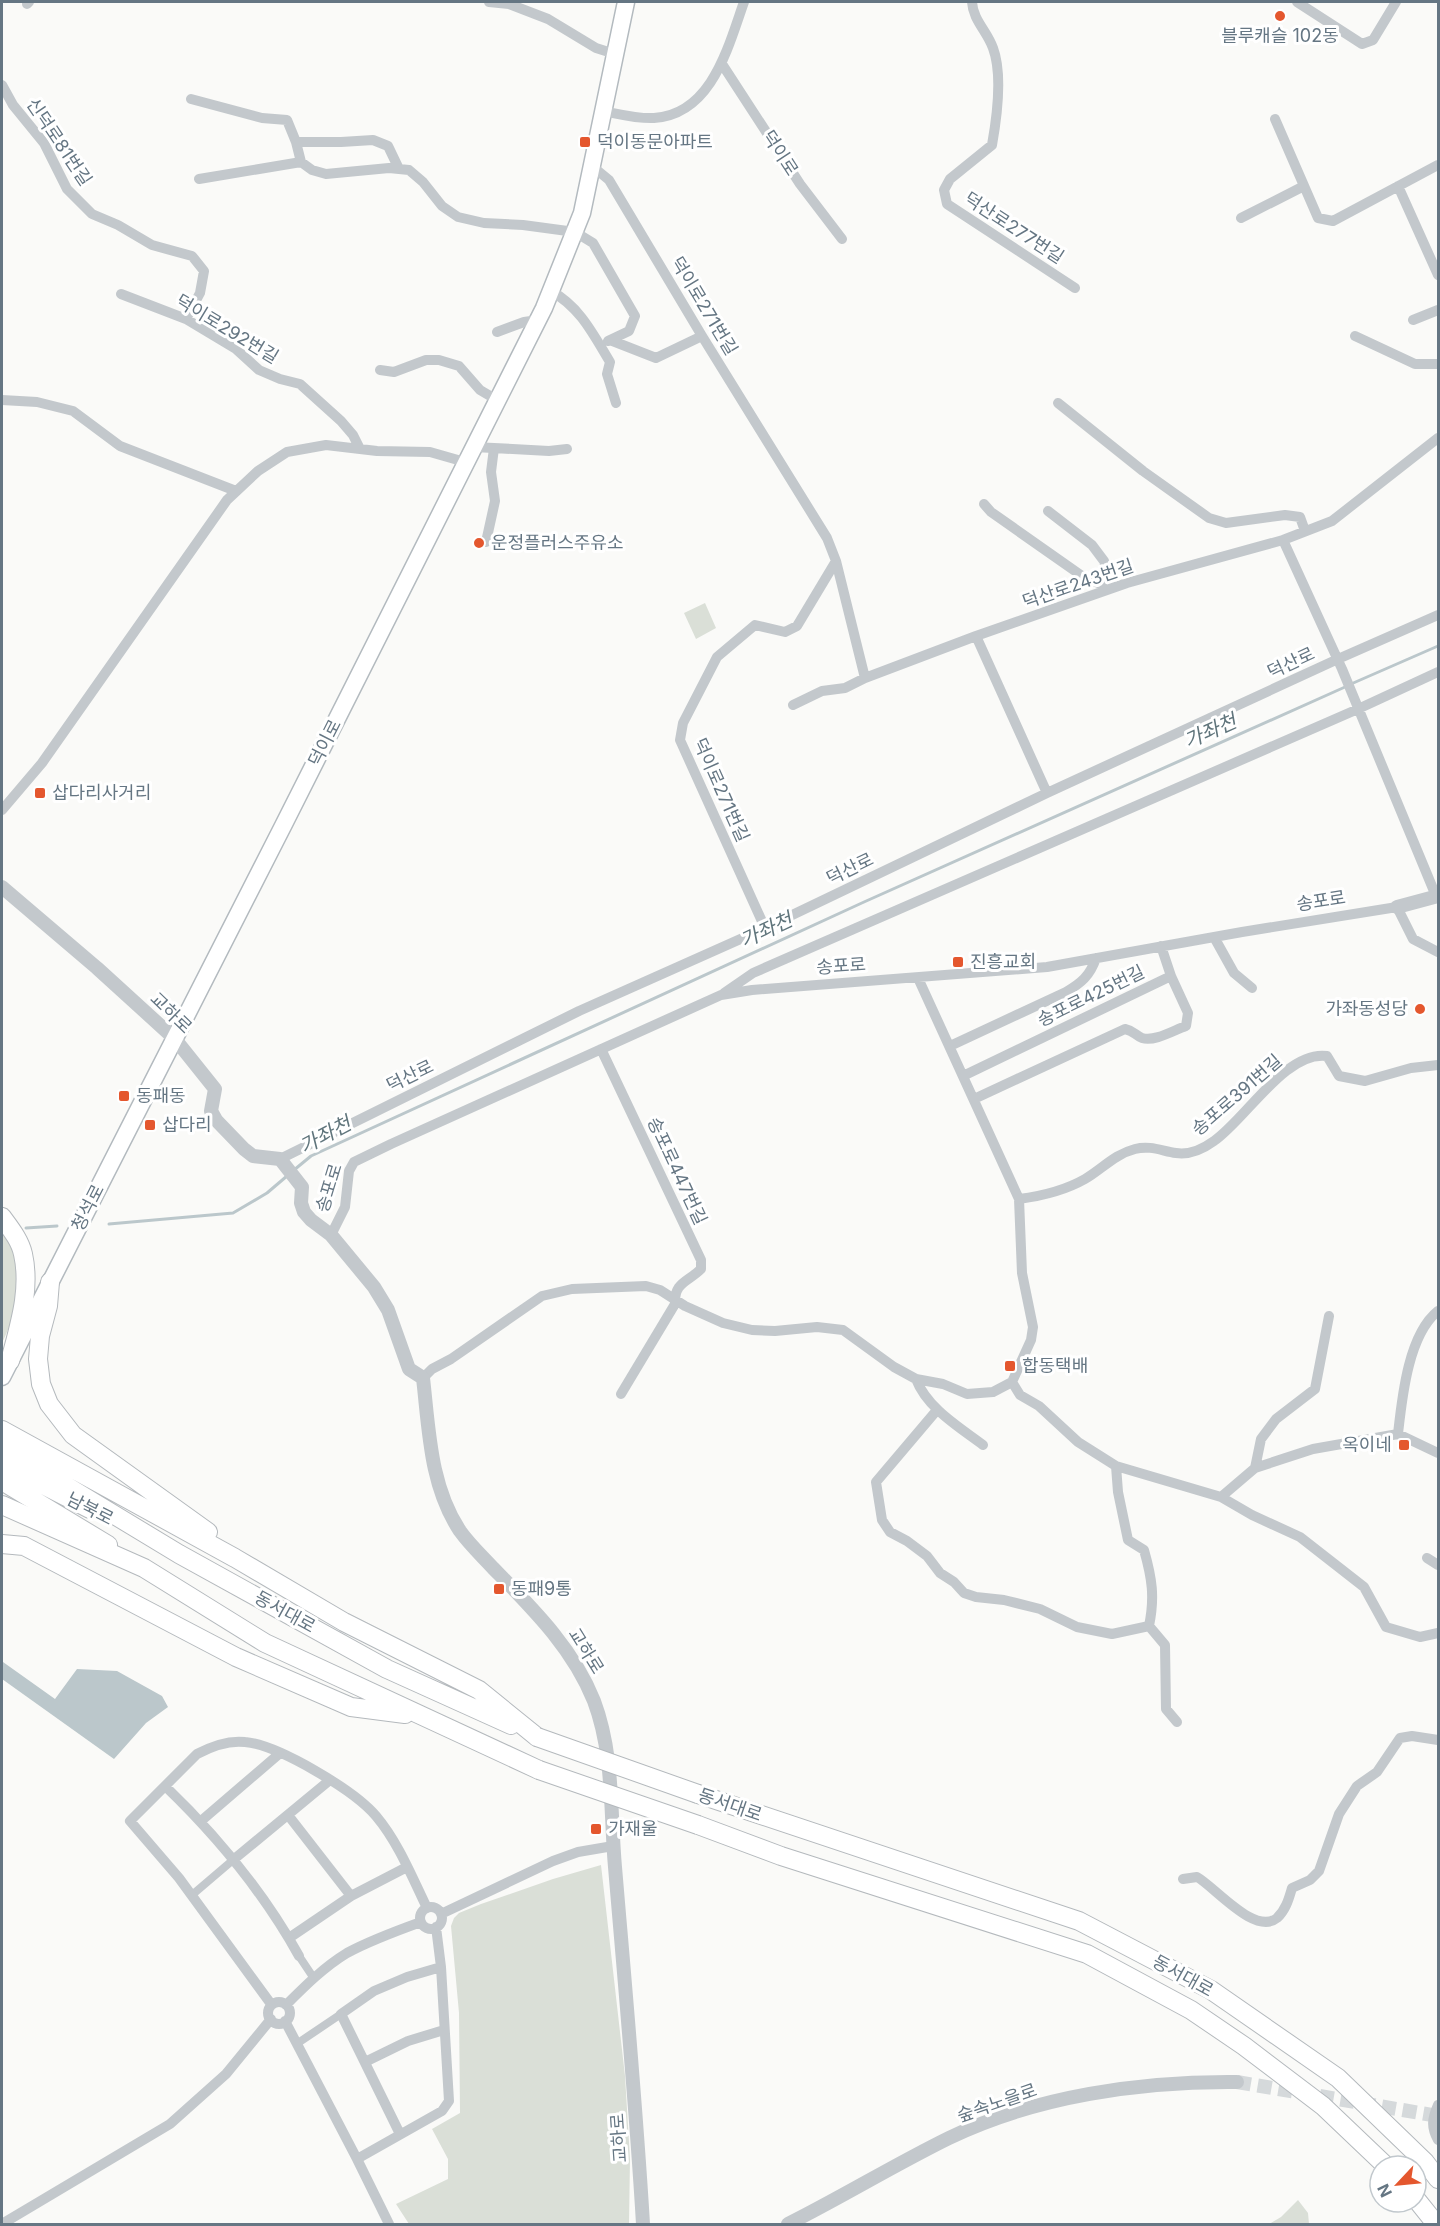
<svg xmlns="http://www.w3.org/2000/svg" width="1440" height="2226" viewBox="0 0 1440 2226" font-family="Inter,'Noto Sans KR',sans-serif">
<rect width="100%" height="100%" fill="#fafaf8"/>
<!-- green -->
<path fill="#dadfd7" d="M705,603L716,628L696,639L684,613Z
M2,1227C28,1259 19,1309 2,1343Z
M601,1865L625,2076L630,2159L629,2224H409L396,2204L448,2179V2159L432,2129L460,2113L459,2013L451,1926L454,1918L459,1913L481,1904L553,1879Z
M1298,2200L1308,2213L1309,2224H1269L1281,2217Z"/>
<!-- water -->
<path fill="#bbc7cb" d="M3,1662L55,1699L77,1669L117,1671L162,1696L168,1707L146,1723L114,1759L2,1679Z"/>
<g fill="none" stroke-linecap="round" stroke-linejoin="round">
<!-- stream -->
<path stroke="#bbc7cb" stroke-width="3" d="M1351,684L1438,646
M294,1170L311,1156L864,902L1345,687
M109,1224L233,1213L267,1193L287,1176
M26,1228L57,1226"/>
<!-- tertiary-tunnel -->
<path stroke="#d5d9db" stroke-width="14" stroke-dasharray="14 7" stroke-linecap="butt" d="M1237,2082L1438,2116"/>
<defs>
<path id="secondary" d="M2,1377L283,826L544,308L582,213L626,2"/>
<path id="primary" d="M2,1464L90,1509
M2,1481L108,1545"/>
<path id="trunk" d="M2,1217C10,1228 20,1240 23,1254C31,1290 19,1326 10,1361
M50,1282L48,1306L40,1336L38,1359L41,1384L49,1404L73,1435L208,1532
M2,1430L235,1558L344,1622L479,1690L537,1737
M2,1447L179,1554L387,1669L511,1725
M2,1505L144,1568L265,1643L539,1770
M2,1544L24,1546L236,1657L351,1707L405,1714
M698,1794L1079,1921L1211,1990L1338,2078L1425,2162L1438,2179
M698,1825L781,1856L1087,1954L1191,2010L1244,2046L1323,2106L1386,2166
M1416,2199L1436,2224"/>
</defs>
<!-- secondary casing -->
<use href="#secondary" stroke="#b3babf" stroke-width="19"/>
<!-- primary casing -->
<use href="#primary" stroke="#b5babe" stroke-width="20"/>
<!-- trunk casing -->
<use href="#trunk" stroke="#b4b9bd" stroke-width="20"/>
<!-- pedestrian -->
<path stroke="#c3c8cc" stroke-width="8" d="M192,1895L233,1860
M299,1956L313,1977
M298,2043L341,2014"/>
<!-- minor -->
<path stroke="#c3c8cc" stroke-width="10" d="M489,2L509,4L548,19L596,48L615,54
M972,2C973,20 987,31 993,48C1003,75 997,117 992,145L950,179L944,190L947,204L1075,288
M1297,2L1362,44L1373,40L1396,2
M27,4L29,2
M722,64L800,184L842,239
M2,85L13,105L44,143L67,189L92,214L118,225L152,245L192,256L204,271L200,293L186,319
M191,99L262,118L287,120L296,142
M603,111C619,114 638,119 654,118C712,114 728,47 744,2
M1275,119L1318,218L1333,221L1438,165
M301,162L296,142H341L373,140L388,146L399,169
M592,166L609,180L702,336L827,538L836,561L865,678
M199,179L301,162L312,170L326,174L389,168L409,170L423,182L442,206L458,217L484,223L523,225L575,232L593,243L635,316L629,331L610,340
M1398,186L1438,275
M1241,218L1304,186
M551,291C580,307 593,334 610,362L607,374L616,403
M121,294L186,319L236,349L259,370L280,379L300,384L341,421L353,435L360,449
M1413,320L1438,310
M497,332L524,322L538,320
M1355,336L1415,364H1438
M608,341L610,340L656,358L702,336
M380,370L394,372L426,360H439L459,366L480,390L497,400
M2,400L37,402L73,411L120,446L236,491
M1058,403L1143,471L1209,518L1226,523L1285,515L1300,517L1305,531
M473,447L494,448L491,472L495,501L486,542
M494,448L549,451L567,449
M984,504L991,512L1085,578L1112,588
M1048,511L1092,545L1104,561L1112,588
M1283,540L1342,669L1436,896
M976,636L1047,793
M793,705L822,691L845,688L865,678L976,636L1127,583L1283,540L1332,521L1438,438
M2,810L42,763L227,500L258,471L287,452L326,445L377,451L430,452L465,462
M765,928L680,740L683,723L717,657L755,625L785,632L797,626L836,561
M1214,937L1234,973L1252,988
M918,978L1019,1199L1022,1273L1033,1327L1031,1340L1012,1382
M724,993L753,973L1358,709L1438,672
M950,1046L1066,992C1081,983 1090,976 1096,958
M601,1049L701,1260V1269C688,1282 674,1282 675,1304L621,1394
M963,1076L1171,976
M974,1099L1125,1029C1134,1031 1135,1035 1142,1038C1155,1042 1174,1030 1186,1026L1188,1013L1171,976L1161,946
M280,1159L579,1011L765,928L1047,793L1338,659L1438,615
M1019,1199C1042,1196 1064,1191 1085,1179C1102,1169 1115,1154 1135,1149C1150,1145 1162,1151 1176,1153C1189,1155 1203,1149 1214,1141C1246,1119 1286,1050 1327,1056L1339,1076L1365,1081L1411,1068L1438,1065
M331,1235L345,1207L349,1171L354,1162L391,1144L721,995L752,990L1047,967L1242,932L1397,907L1413,939L1438,952
M423,1378L432,1369L451,1359L542,1296L572,1289L646,1286L660,1290L685,1306L723,1323L752,1330L775,1331L817,1327L843,1330L894,1367L916,1379L943,1384L967,1394L993,1392L1012,1382
M916,1379C927,1408 959,1427 983,1445
M1012,1382L1020,1395L1039,1406L1078,1442L1116,1466L1221,1497L1252,1515L1300,1537L1364,1587L1386,1627L1420,1637L1438,1633
M937,1410L876,1482L882,1520L890,1532L907,1541L927,1556L940,1573L954,1582L964,1593L976,1597L1004,1600L1040,1609L1077,1627L1112,1634L1149,1626
M1398,1434C1402,1398 1408,1335 1438,1311
M1116,1466L1118,1492L1128,1540L1144,1550C1152,1578 1155,1597 1149,1626L1165,1645L1166,1709L1177,1722
M1255,1468L1261,1439L1276,1419L1315,1389L1329,1316
M1221,1497L1255,1468L1313,1449L1398,1434L1438,1453
M1427,1558L1438,1565
M165,1786C217,1836 264,1893 299,1956
M288,1815L351,1896
M201,1821L279,1754
M233,1860L330,1780
M1183,1879L1197,1877C1215,1887 1255,1936 1277,1918C1286,1910 1289,1898 1292,1888L1310,1880L1319,1871L1339,1814L1357,1786L1377,1772L1400,1738L1412,1736L1438,1740
M420 1918a11 11 0 1 1 22 0a11 11 0 1 1-22 0Z
M441,1914L553,1861L578,1852L613,1846
M289,1938L351,1896L407,1867
M268 2013a11 11 0 1 1 22 0a11 11 0 1 1-22 0Z
M271,2004L179,1878L130,1821L197,1754C212,1746 228,1740 245,1742C278,1745 354,1790 376,1816C398,1842 412,1877 427,1908
M286,2005C305,1986 324,1967 347,1953C371,1940 396,1931 421,1922
M285,2021L357,2159L389,2224
M365,2062L408,2041L444,2030
M1438,2105C1432,2119 1431,2127 1438,2140
M400,2134L341,2014L374,1991L407,1977L441,1967
M357,2159L442,2111L449,2101L441,1967L436,1927
M2,2224L170,2124L226,2074L271,2019"/>
<!-- tertiary -->
<path stroke="#c3c8cc" stroke-width="14" d="M2,887L97,968L175,1039L215,1089L211,1111L216,1120L244,1149L253,1156L280,1159L302,1187L301,1203L304,1212L311,1220L331,1235L374,1287L388,1310L409,1369L423,1378C429,1430 430,1486 460,1531C470,1545 482,1556 493,1568C532,1608 573,1648 594,1701C614,1754 610,1811 615,1867C625,1986 636,2105 643,2224
M1397,907L1438,896
M788,2224C842,2197 894,2165 949,2138C1036,2096 1141,2081 1237,2082"/>
<!-- secondary -->
<use href="#secondary" stroke="#fff" stroke-width="16"/>
<!-- primary -->
<use href="#primary" stroke="#fff" stroke-width="18"/>
<!-- trunk -->
<use href="#trunk" stroke="#fff" stroke-width="18"/>
<defs>
<path id="trunk-bridge" d="M537,1737L698,1794
M539,1770L698,1825"/>
</defs>
<!-- trunk-bridge casing -->
<use href="#trunk-bridge" stroke="#b4b9bd" stroke-width="20" stroke-linecap="butt"/>
<!-- trunk-bridge -->
<use href="#trunk-bridge" stroke="#fff" stroke-width="18"/>
</g>
<!-- markers -->
<g fill="#e4572e" stroke="#fff" stroke-width="2">
<circle cx="1280" cy="16" r="6"/>
<rect x="579" y="136" width="12" height="12" rx="3"/>
<circle cx="479" cy="543" r="6"/>
<rect x="34" y="787" width="12" height="12" rx="3"/>
<rect x="952" y="956" width="12" height="12" rx="3"/>
<circle cx="1420" cy="1009" r="6"/>
<rect x="118" y="1090" width="12" height="12" rx="3"/>
<rect x="144" y="1119" width="12" height="12" rx="3"/>
<rect x="1004" y="1360" width="12" height="12" rx="3"/>
<rect x="1398" y="1439" width="12" height="12" rx="3"/>
<rect x="493" y="1583" width="12" height="12" rx="3"/>
<rect x="590" y="1823" width="12" height="12" rx="3"/>
</g>
<g text-anchor="middle" stroke-width="6" stroke-linejoin="round" paint-order="stroke">
<!-- poi labels -->
<g font-size="18" fill="#657683" stroke="#fff" text-anchor="start">
<text x="1280" y="42" text-anchor="middle">블루캐슬 102동</text>
<text x="597" y="148">덕이동문아파트</text>
<text x="491" y="549">운정플러스주유소</text>
<text x="52" y="799">삽다리사거리</text>
<text x="970" y="968">진흥교회</text>
<text x="1408" y="1015" text-anchor="end">가좌동성당</text>
<text x="136" y="1102">동패동</text>
<text x="162" y="1131">삽다리</text>
<text x="1022" y="1372">합동택배</text>
<text x="1392" y="1451" text-anchor="end">옥이네</text>
<text x="511" y="1595">동패9통</text>
<text x="608" y="1835">가재울</text>
</g>
<!-- street labels -->
<g font-size="18" fill="#657683" stroke="#fff">
<text transform="translate(59 142) rotate(56)" y="6">신덕로81번길</text>
<text transform="translate(780 153) rotate(57)" y="6">덕이로</text>
<text transform="translate(1014 228) rotate(33)" y="6">덕산로277번길</text>
<text transform="translate(704 306) rotate(59)" y="6">덕이로271번길</text>
<text transform="translate(227 329) rotate(31)" y="6">덕이로292번길</text>
<text transform="translate(1078 584) rotate(-19)" y="6">덕산로243번길</text>
<text transform="translate(1291 663) rotate(-25)" y="6">덕산로</text>
<text transform="translate(325 743) rotate(-63)" y="6">덕이로</text>
<text transform="translate(721 790) rotate(66)" y="6">덕이로271번길</text>
<text transform="translate(850 869) rotate(-26)" y="6">덕산로</text>
<text transform="translate(1321 901) rotate(-9)" y="6">송포로</text>
<text transform="translate(841 966) rotate(-4)" y="6">송포로</text>
<text transform="translate(1091 996) rotate(-26)" y="6">송포로425번길</text>
<text transform="translate(171 1013) rotate(44)" y="6">교하로</text>
<text transform="translate(410 1076) rotate(-26)" y="6">덕산로</text>
<text transform="translate(1237 1095) rotate(-41)" y="6">송포로391번길</text>
<text transform="translate(677 1171) rotate(65)" y="6">송포로447번길</text>
<text transform="translate(329 1188) rotate(-73)" y="6">송포로</text>
<text transform="translate(88 1208) rotate(-63)" y="6">청석로</text>
<text transform="translate(90 1509) rotate(27)" y="6">남북로</text>
<text transform="translate(285 1612) rotate(29)" y="6">동서대로</text>
<text transform="translate(586 1651) rotate(58)" y="6">교하로</text>
<text transform="translate(730 1805) rotate(19)" y="6">동서대로</text>
<text transform="translate(1183 1976) rotate(29)" y="6">동서대로</text>
<text transform="translate(997 2103) rotate(-19)" y="6">숲속노을로</text>
<text transform="translate(619 2138) rotate(-94)" y="6">교하로</text>
</g>
<!-- water labels -->
<g font-size="20" font-style="italic" fill="#60757c" stroke="#fff">
<text transform="translate(1210 731) rotate(-24)" y="7">가좌천</text>
<text transform="translate(766 930) rotate(-25)" y="7">가좌천</text>
<text transform="translate(325 1135) rotate(-28)" y="7">가좌천</text>
</g>
</g>
<!-- border -->
<rect width="1440" height="2226" fill="none" stroke="#657683" stroke-width="6"/>
<!-- north arrow -->
<g transform="translate(1398 2184) rotate(244)"><circle r="28" fill="#ffffff" stroke="#c1c8cd" stroke-width="1.5"/>
<path d="M0-4.5L10 22L0 15L-10 22Z" fill="#e4572e"/>
<text y="-9" font-size="16" font-weight="bold" text-anchor="middle" fill="#657683">N</text>
</g>
</svg>
